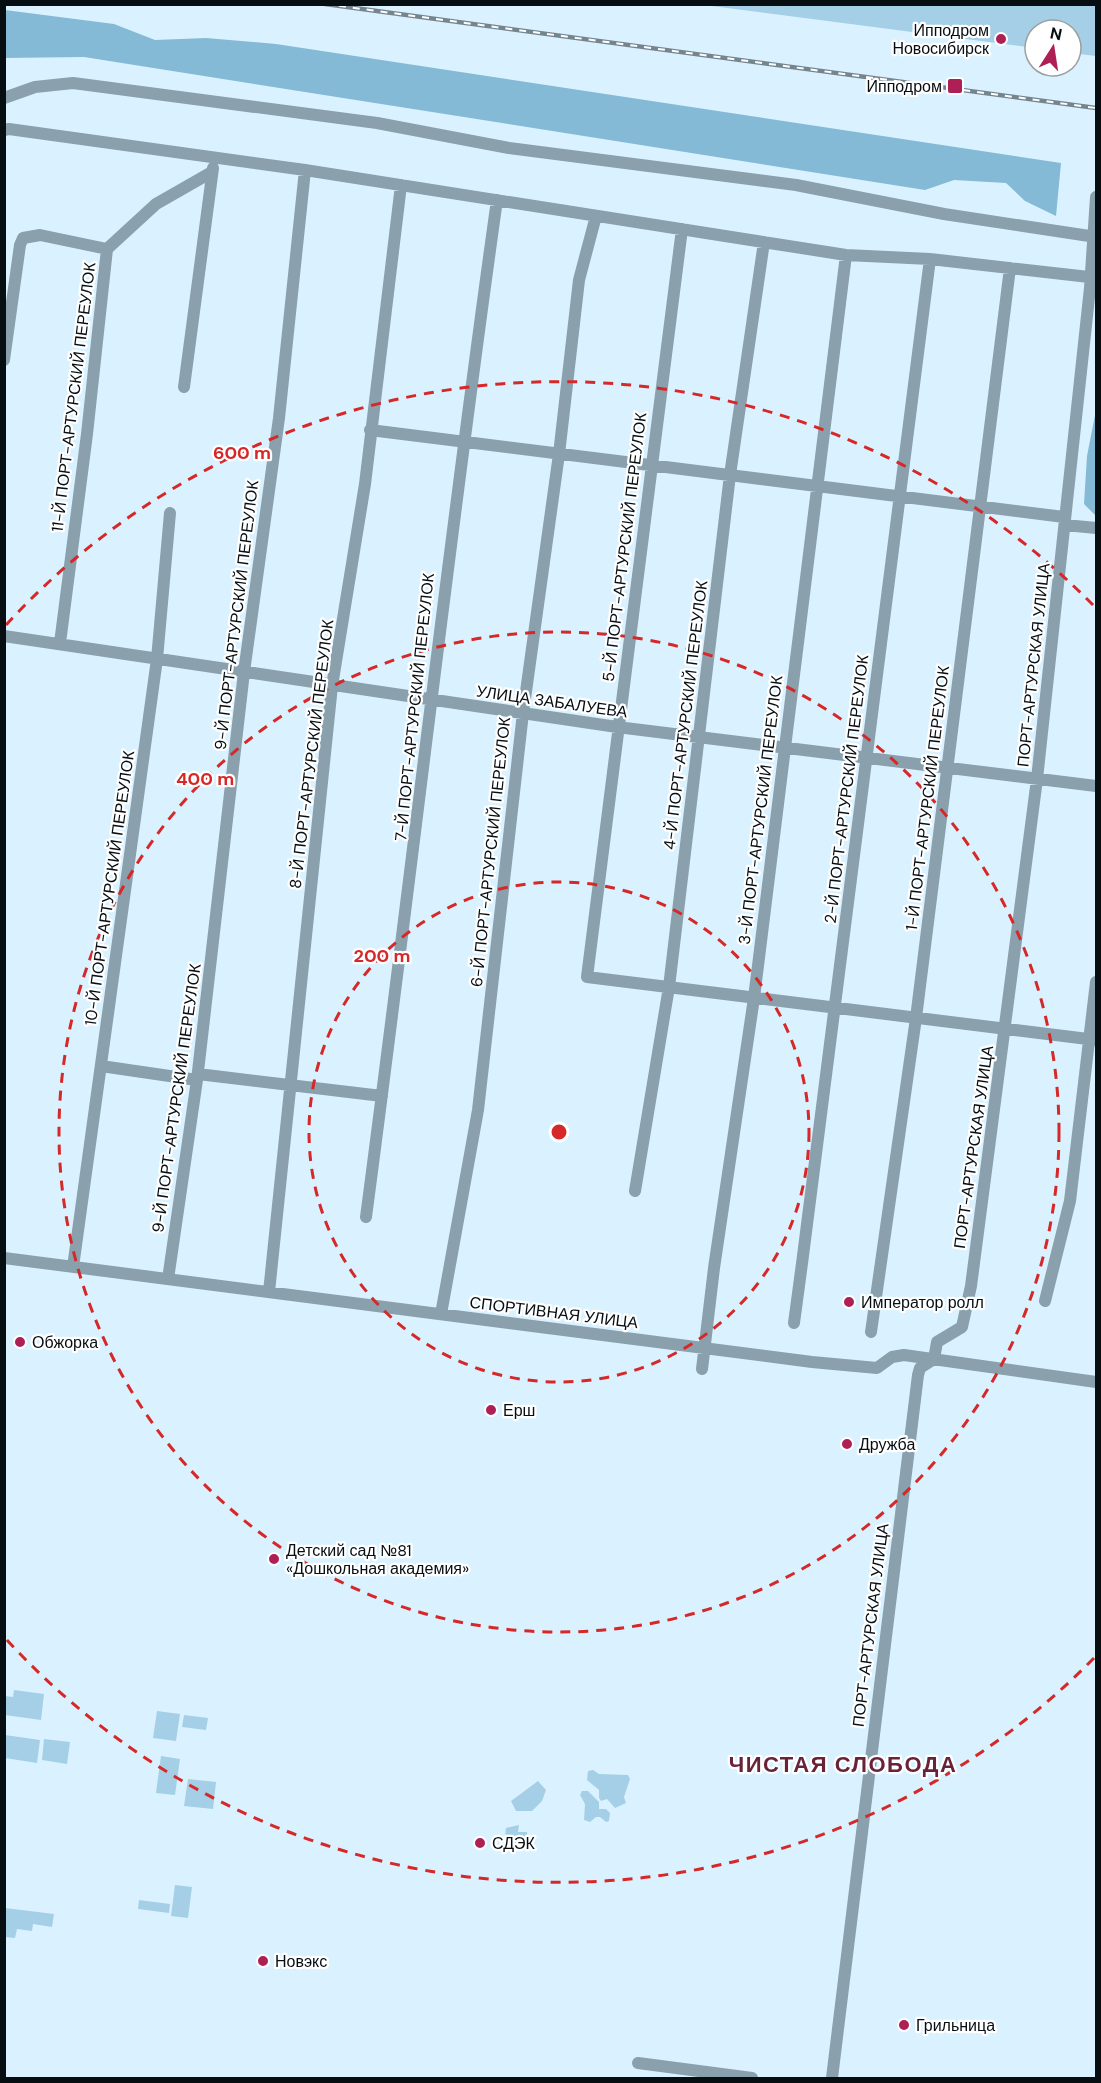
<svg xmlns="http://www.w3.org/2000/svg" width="1101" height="2083" viewBox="0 0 1101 2083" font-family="'DM Sans',sans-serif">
<rect width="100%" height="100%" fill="#daf2ff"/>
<!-- green -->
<path fill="#a4cfe6" d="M704,5H1096V56L1071,53V30H1035V48Z
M14,1690L44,1694L41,1720L5,1715V1696L13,1697Z
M157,1711L180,1714L176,1741L153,1738Z
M184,1715L208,1718L206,1730L182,1727Z
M5,1735L40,1740L37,1763L5,1758Z
M44,1739L70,1742L67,1764L42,1760Z
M161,1756L180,1759L175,1795L156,1793Z
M593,1770L599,1774L628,1775L630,1779L624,1797L626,1803L615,1808L607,1799L601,1801L599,1798V1790L587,1780L588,1771Z
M188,1779L216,1782L213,1809L184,1806Z
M538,1781L546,1790L542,1801L532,1811H516L511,1801Z
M582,1791H588L599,1802V1809H606L610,1813L609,1821L606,1822L600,1817H596L590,1822L584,1820L585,1804L580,1795Z
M519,1825L518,1832H527V1841L515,1852C507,1844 504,1839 506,1828Z
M175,1885L192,1887L188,1918L171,1916Z
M139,1900L170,1904L169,1913L138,1909Z
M5,1908L54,1914L52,1927L33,1924L32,1931L17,1929L15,1938L5,1937Z"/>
<!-- forest -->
<path fill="#84bad5" d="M5,10L114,24L155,40L206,38L276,44L1061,163L1056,216L1025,201L1006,183L954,180L925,190L84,57L5,58Z
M1096,410V516L1084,504L1087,456Z"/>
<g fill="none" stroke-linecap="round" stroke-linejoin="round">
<!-- minor -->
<path stroke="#8aa0ac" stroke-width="12" d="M4,98L35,87L73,83L377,123L509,148L796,185L944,214L1096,237
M4,130L9,129L305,170L846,255L930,259L1089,277
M682,229L587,977L1096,1040
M4,360L20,245L23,238L40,235L107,249
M184,387L213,168
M370,430L1064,517
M1065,525L1096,528
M4,636L617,727L1096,786
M60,643L87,434L107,249L156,204L212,172
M101,1066L197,1080
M198,1074L382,1096
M635,1191L669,987L730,475L764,242
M366,1217C411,878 449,539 497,200
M4,1258L812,1362L877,1368L892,1357L904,1355L1096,1382
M73,1267L157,659L170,513
M168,1279L197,1080L244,672L279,418L305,170
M269,1292L332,686L365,484L401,185
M1045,1301L1070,1201L1096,982
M441,1314L478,1110L523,713L559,454L579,280L596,216
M794,1323C842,969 882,614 930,259
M871,1332L916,1018L1010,268
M934,1359L937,1342L962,1327L971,1286L1037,779L1090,288L1096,197
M702,1369L714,1268L754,998L846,255
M638,2063L752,2078
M832,2078L918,1375L920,1368L934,1359"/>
<defs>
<path id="rail" d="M325,4L1096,108"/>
</defs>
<!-- rail casing -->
<use href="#rail" stroke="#75858e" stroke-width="4.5"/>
<!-- rail -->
<use href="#rail" stroke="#fff" stroke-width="2" stroke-dasharray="7" stroke-linecap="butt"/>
</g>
<!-- distance rings -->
<g fill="none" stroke="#d62828" stroke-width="3" stroke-dasharray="10 8">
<circle cx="559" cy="1132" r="250"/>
<circle cx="559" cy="1132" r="500"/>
<path d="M1094 1658A750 750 0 0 1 6 1639M6 625A750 750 0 0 1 1094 606"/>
</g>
<!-- markers -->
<g fill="#ae1f55" stroke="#fff" stroke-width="2">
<circle cx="1001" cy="39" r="6"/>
<rect x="947" y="78" width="16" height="16" rx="3"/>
<circle cx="849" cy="1302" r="6"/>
<circle cx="20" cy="1342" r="6"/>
<circle cx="491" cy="1410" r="6"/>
<circle cx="847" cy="1444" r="6"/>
<circle cx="274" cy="1559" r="6"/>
<circle cx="480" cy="1843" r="6"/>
<circle cx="263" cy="1961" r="6"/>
<circle cx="904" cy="2025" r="6"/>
</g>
<g text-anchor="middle" stroke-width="4.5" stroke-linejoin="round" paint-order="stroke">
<!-- poi labels -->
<g font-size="16" fill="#060e12" stroke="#fff" text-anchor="start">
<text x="989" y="36" text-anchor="end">Ипподром<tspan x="989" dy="18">Новосибирск</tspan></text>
<text x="942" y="92" text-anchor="end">Ипподром</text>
<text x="861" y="1308">Император ролл</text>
<text x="32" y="1348">Обжорка</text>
<text x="503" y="1416">Ерш</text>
<text x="859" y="1450">Дружба</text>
<text x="286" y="1556">Детский сад №81<tspan x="286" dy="18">«Дошкольная академия»</tspan></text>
<text x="492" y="1849">СДЭК</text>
<text x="275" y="1967">Новэкс</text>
<text x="916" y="2031">Грильница</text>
</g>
<!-- street labels -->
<g font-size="16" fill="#060e12" stroke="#fff">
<text transform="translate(73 397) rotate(-83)" y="6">11-Й ПОРТ-АРТУРСКИЙ ПЕРЕУЛОК</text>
<text transform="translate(624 547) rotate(-83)" y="6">5-Й ПОРТ-АРТУРСКИЙ ПЕРЕУЛОК</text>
<text transform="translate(236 615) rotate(-83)" y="6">9-Й ПОРТ-АРТУРСКИЙ ПЕРЕУЛОК</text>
<text transform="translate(1033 665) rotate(-84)" y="6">ПОРТ-АРТУРСКАЯ УЛИЦА</text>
<text transform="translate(552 701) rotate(8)" y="6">УЛИЦА ЗАБАЛУЕВА</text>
<text transform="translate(414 707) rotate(-84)" y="6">7-Й ПОРТ-АРТУРСКИЙ ПЕРЕУЛОК</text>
<text transform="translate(685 715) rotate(-83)" y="6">4-Й ПОРТ-АРТУРСКИЙ ПЕРЕУЛОК</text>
<text transform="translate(311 754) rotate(-83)" y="6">8-Й ПОРТ-АРТУРСКИЙ ПЕРЕУЛОК</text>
<text transform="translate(846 789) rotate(-83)" y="6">2-Й ПОРТ-АРТУРСКИЙ ПЕРЕУЛОК</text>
<text transform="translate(927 798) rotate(-83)" y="6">1-Й ПОРТ-АРТУРСКИЙ ПЕРЕУЛОК</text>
<text transform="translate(760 810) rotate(-83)" y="6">3-Й ПОРТ-АРТУРСКИЙ ПЕРЕУЛОК</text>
<text transform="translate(490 852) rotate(-84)" y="6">6-Й ПОРТ-АРТУРСКИЙ ПЕРЕУЛОК</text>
<text transform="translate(109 888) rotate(-82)" y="6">10-Й ПОРТ-АРТУРСКИЙ ПЕРЕУЛОК</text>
<text transform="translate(176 1098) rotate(-82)" y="6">9-Й ПОРТ-АРТУРСКИЙ ПЕРЕУЛОК</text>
<text transform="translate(973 1147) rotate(-82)" y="6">ПОРТ-АРТУРСКАЯ УЛИЦА</text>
<text transform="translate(554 1312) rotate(7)" y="6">СПОРТИВНАЯ УЛИЦА</text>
<text transform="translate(870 1625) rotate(-83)" y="6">ПОРТ-АРТУРСКАЯ УЛИЦА</text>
</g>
<!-- district labels -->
<g font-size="22" font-weight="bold" letter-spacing="1.5" fill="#682338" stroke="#fff">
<text x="843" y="1772">ЧИСТАЯ СЛОБОДА</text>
</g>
</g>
<circle cx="559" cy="1132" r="9" fill="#d62828" stroke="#fff" stroke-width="3"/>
<g font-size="18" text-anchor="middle" font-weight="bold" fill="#d62828" stroke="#fff" stroke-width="4.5" stroke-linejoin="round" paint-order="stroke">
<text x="242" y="459">600 m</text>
<text x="205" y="785">400 m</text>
<text x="382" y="962">200 m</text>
</g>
<!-- border -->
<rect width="1101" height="2083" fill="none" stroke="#060e12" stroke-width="12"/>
<!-- north arrow -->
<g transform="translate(1053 48) rotate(12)"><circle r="28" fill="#ffffff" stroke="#9b9fa0" stroke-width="1.5"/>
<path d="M0-4.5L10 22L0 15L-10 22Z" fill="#ae1f55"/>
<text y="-9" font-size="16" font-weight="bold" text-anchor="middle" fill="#060e12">N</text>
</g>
</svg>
